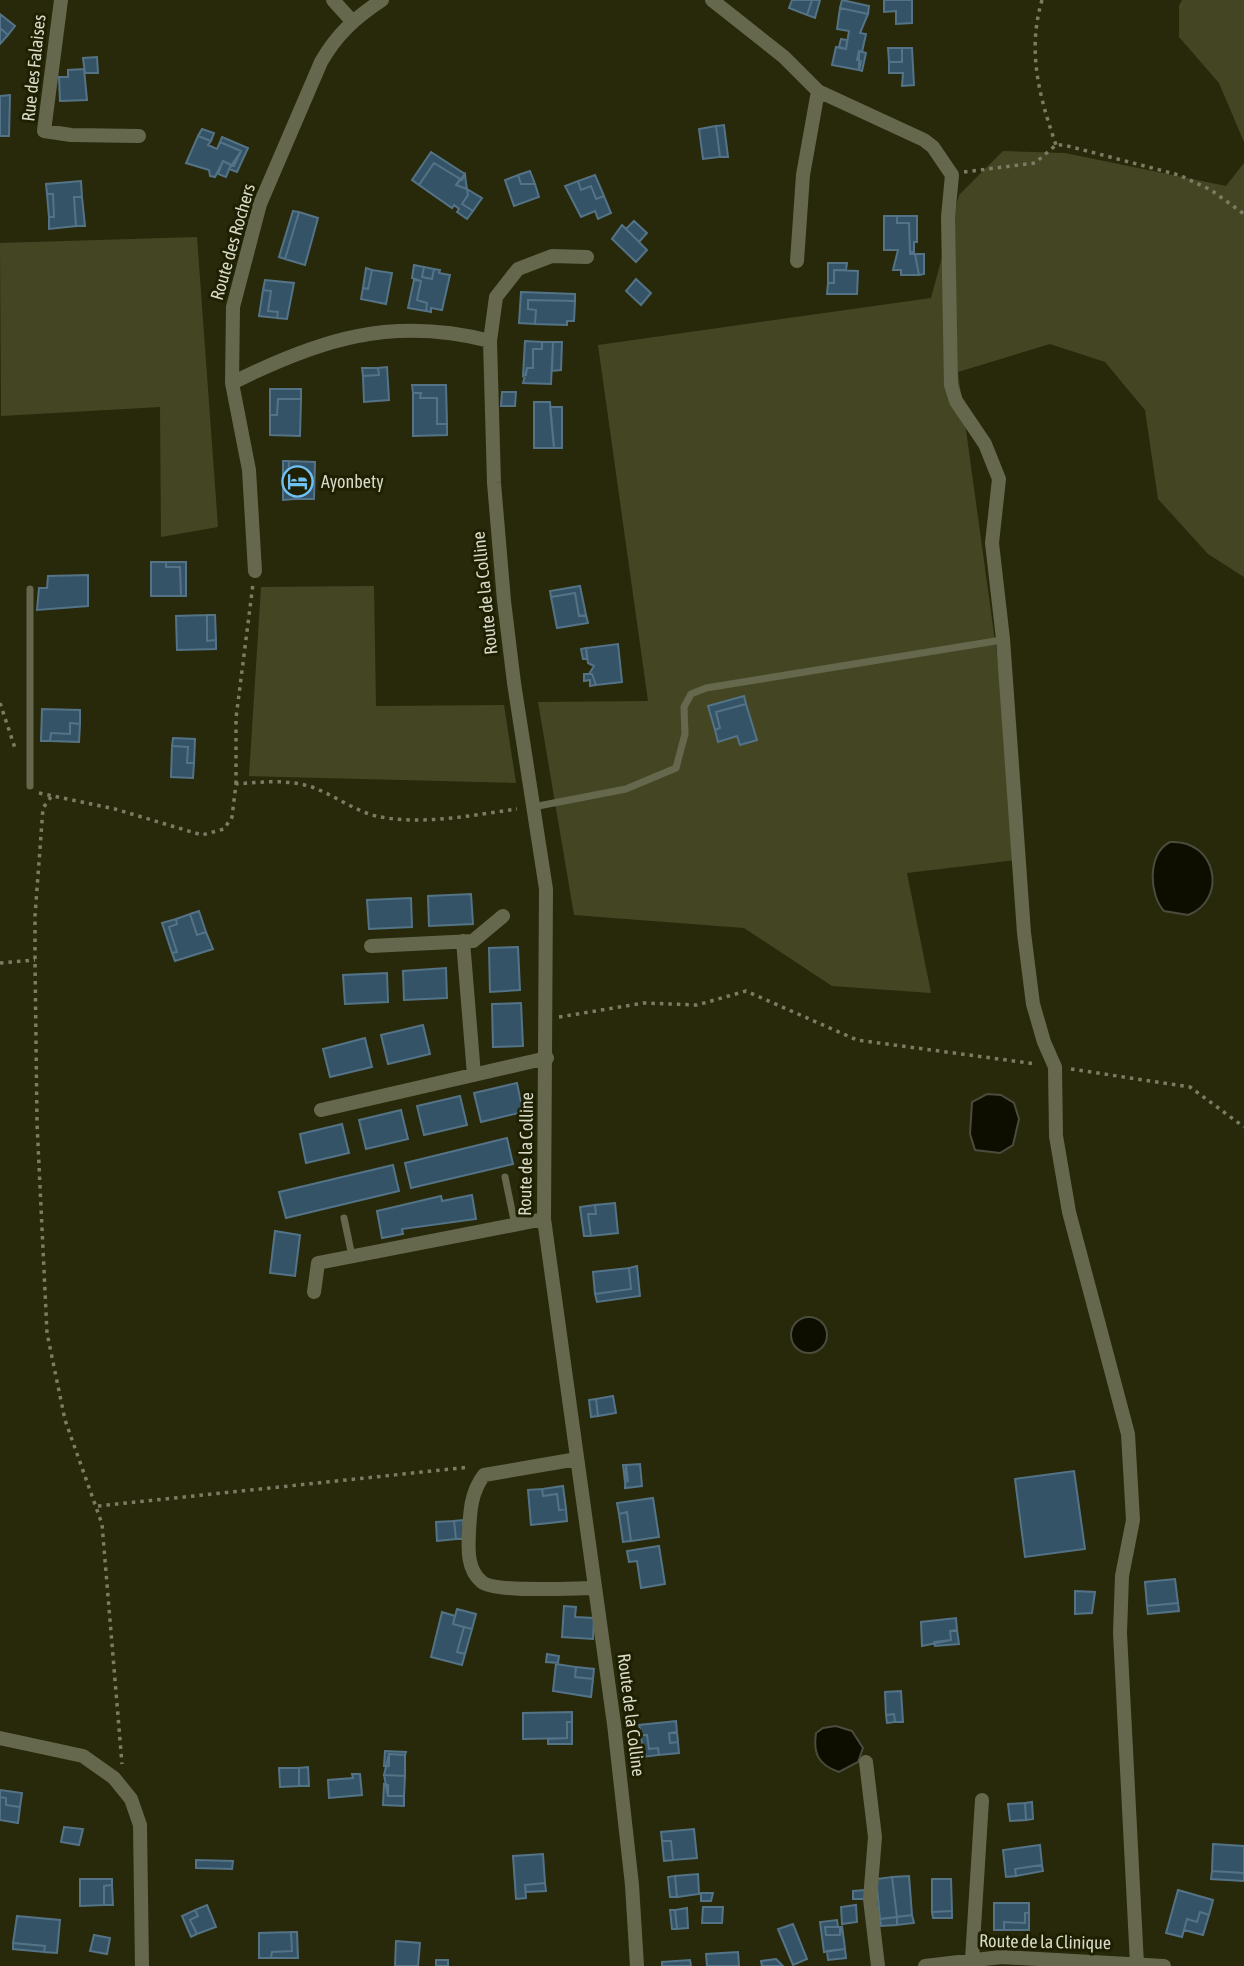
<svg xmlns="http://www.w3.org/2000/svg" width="1244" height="1966" viewBox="0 0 1244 1966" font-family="'Asap Condensed',sans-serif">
<rect width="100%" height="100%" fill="#28290b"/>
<!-- green -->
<path fill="#444623" d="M1182,0H1244V142L1219,83L1179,37V6Z
M1003,151L1065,153L1226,186L1244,163V577L1208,554L1158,499L1145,410L1105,362L1050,344L958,372L1025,859L907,873L931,993L832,986L744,928L574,915L538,702L648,701L598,345L931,298L959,195Z
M197,237L218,527L161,537L160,407L1,416L0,243Z
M374,586L376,706L504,705L516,783L249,776L261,587Z"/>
<!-- water -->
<path fill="#0d0e00" stroke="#4a4c3c" stroke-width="2" d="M1170,842C1217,839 1228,900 1188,915L1164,911C1149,895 1147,853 1170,842Z
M987,1094L1001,1095L1014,1103L1019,1119L1013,1145L1000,1153L975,1150L970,1134L972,1102Z
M791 1335a18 18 0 1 1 36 0a18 18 0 1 1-36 0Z
M836,1726L852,1731L863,1748L858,1762L839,1772C818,1765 813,1753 816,1733L823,1728Z"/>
<!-- building -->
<path fill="#355366" stroke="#547387" stroke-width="2" d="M792,0H812L807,15L789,8Z
M812,0H820L815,18L807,15Z
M842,0L869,6L868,14L840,8Z
M884,0H912V23L896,24V11L884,12Z
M840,8L868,14L860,33L866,34L862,52L859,51L857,60L861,61L859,70L832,65L836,47L846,49L849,31L837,29Z
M0,14L15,26L8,35L0,28Z
M0,28L8,35L0,44Z
M841,39L847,40L846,49L839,47Z
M888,48H902V62H889Z
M902,48H912L914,85L902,86L903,73H889V62H902Z
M859,51L866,53L862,71L859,70Z
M97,57L98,73H85L83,58Z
M84,69L87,100L60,101L59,77H68V70Z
M10,95L9,136H0V96Z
M724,125L728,157H720L716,126Z
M716,126L720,157L703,159L699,129Z
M202,129L214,133L211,141L198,136Z
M198,136L211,141L208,145L217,149L220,142L241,151L234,166L223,161L215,177L210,176L209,170L186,163Z
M222,137L248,148L237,172L229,169L241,151L220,142Z
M431,152L465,174L462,180L434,163L419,185L412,180Z
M223,161L231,165L226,177L218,174Z
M434,163L460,179L456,185L467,189L468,195L462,204L473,211L467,219L457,212L459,209L454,205L452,208L419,185Z
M530,171L535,184H521L518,175Z
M465,174L466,183L467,189L456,185Z
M518,175L521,184H535L539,197L514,206L505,180Z
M595,175L604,196L596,199L591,186L581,190L578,181Z
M81,181L82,197H74L76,226L49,229V217H54L53,194H47L46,184Z
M578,181L581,190L591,186L596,199L604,196L611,213L598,219L595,211L581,217L565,186Z
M467,189L482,198L473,211L462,204L468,195Z
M47,194H53L54,217H49Z
M74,197H82L85,226H76Z
M293,211L299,212L285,259L279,257Z
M299,212L318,218L305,265L285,259Z
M884,216H897V223H909L910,254H915L919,275H901V270H893L898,250H884Z
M897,216H917V242H914V252H910L909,223H897Z
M634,221L647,233L639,242L626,229Z
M622,225L647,250L636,262L612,239Z
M915,254H924V274L919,275Z
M828,263H847L846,270H834V283H828Z
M414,265L424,267L422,277L432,279L434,269L440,270L439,273L450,275L442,310L431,308V312L426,311L427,303L417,300L421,281L412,278Z
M424,267L434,269L432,279L422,277Z
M366,268L372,270L368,289L363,288Z
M372,270L392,273L386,304L361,299L363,288L368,289Z
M834,270L858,271L857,294H827L828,283H834Z
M636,279L651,293L641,305L626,291Z
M265,280L294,283L287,319L277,318L278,312L268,311L271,291L263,290Z
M414,280L421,281L417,300L427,303L426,311L408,308Z
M263,290L271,291L268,311L278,312L277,318L259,316Z
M521,292L575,294V301L528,300V309L536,310L535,324L519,323Z
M528,300L575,301L574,321H567V325L535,324L536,310L528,309Z
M525,341L542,342V349H533V368H527L526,375L523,376Z
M542,342H553L551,384L523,383L527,368H533V349H542Z
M553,342H562L561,370L552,371Z
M387,367L389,400L364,402L363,376L379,375L378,368Z
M362,368H378L379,375L363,376Z
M412,385H446L447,424H437V398H420L421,393H413Z
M270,389H301V399H278L277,415H270Z
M502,392H516L515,406H501Z
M413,393H421L420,398H437V424H447V435L413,436Z
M278,399H301L300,436L270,435V415H277Z
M534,402H550L554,448H534Z
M550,407H562V448H554Z
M283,461H289L288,490H283Z
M289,461L315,462L314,499H296L288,490Z
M283,490H288L296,499L283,500Z
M151,562H166V567H180L181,596H151Z
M166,562H186V596H181L180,567H166Z
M88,575V606L37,610L39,588H47L48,576Z
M580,586L586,615L579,616L575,593L551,597L550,591Z
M575,593L579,616L586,615L588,623L557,628L551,597Z
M207,615H215L216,640L207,641Z
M207,615V641L216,640V649L177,650L176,616Z
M618,644L622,682L596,685L592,674H589L594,666L588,663L586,648Z
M586,648L587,659H583L581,649Z
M584,674H592L596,685L590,686V680L584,681Z
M744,696L746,704L716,712L720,728L715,730L708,706Z
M746,704L757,740L740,745L737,736L718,742L715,730L720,728L716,712Z
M42,709L80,710V724L70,723V734L51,733L50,741H41Z
M70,723L80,724L79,742L50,741L51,733L70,734Z
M173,738L195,739L194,763H187L188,747L172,746Z
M172,746L188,747L187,763H194L193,778L171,777Z
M471,894L473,924L429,926L428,896Z
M411,898L412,927L369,929L367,900Z
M199,911L206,932L197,935L190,914Z
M190,914L197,935L206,932L213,949L175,961L172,953L177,952L169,927L177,924L176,919Z
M176,919L177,924L169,927L177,952L172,953L162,923Z
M518,947L520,990L490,992L489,948Z
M446,968L447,998L404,1000L403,971Z
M387,973L388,1002L345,1004L343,975Z
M521,1003L523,1046L493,1047L492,1004Z
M423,1025L430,1054L388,1064L381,1035Z
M365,1038L372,1067L330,1077L323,1049Z
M517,1083L523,1112L481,1122L474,1093Z
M460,1096L467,1125L424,1135L417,1106Z
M401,1110L408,1139L366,1149L359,1120Z
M342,1124L349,1153L306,1163L300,1134Z
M507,1138L513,1164L411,1188L405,1163Z
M393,1165L399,1191L286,1218L279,1192Z
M472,1195L476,1219L402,1229L403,1234L382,1238L377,1211L441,1196L442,1201Z
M615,1203L618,1233L591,1236L588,1214H596L595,1205Z
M595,1205L596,1214H588L591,1236H584L580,1207Z
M275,1231L300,1235L295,1276L270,1273Z
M637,1266L640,1296L597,1302L595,1294L631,1289L629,1268Z
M629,1268L631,1289L595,1294L593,1272Z
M613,1396L616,1413L598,1416L596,1399Z
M596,1399L598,1416L591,1417L589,1400Z
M640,1464L642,1486L625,1488L626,1465Z
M623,1465H626L628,1481L625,1482Z
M1074,1471L1085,1549L1025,1557L1015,1479Z
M563,1486L566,1509L559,1510L557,1494L543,1496L542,1489Z
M542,1489L543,1496L557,1494L559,1510L566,1509L567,1521L531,1525L528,1490Z
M653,1498L659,1537L631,1541L627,1512L619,1514L617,1503Z
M627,1512L631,1541L623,1542L619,1514Z
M463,1520L465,1539H456L454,1521Z
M454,1521L456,1539L437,1541L436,1522Z
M659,1546L665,1584L641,1588L637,1561L629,1562L627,1551Z
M1175,1579L1178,1603L1147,1606L1145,1582Z
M1075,1591L1095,1592L1092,1613L1075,1614Z
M1178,1603L1179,1611L1148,1614L1147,1606Z
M564,1606L576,1607L575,1617L594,1618L593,1639L562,1637Z
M457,1609L476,1614L472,1629L453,1624Z
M442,1612L455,1616L453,1624L464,1627L457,1652L465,1654L462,1665L431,1657Z
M956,1618L957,1630L950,1631L951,1640L922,1646L921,1622Z
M464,1627L472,1629L465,1654L457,1652Z
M957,1630L959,1644L935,1646L934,1642L951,1640L950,1631Z
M547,1654L559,1656L558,1663L546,1662Z
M556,1664L576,1667L575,1677L593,1679L591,1697L553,1691Z
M576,1667L594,1669L593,1679L575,1677Z
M901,1691L903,1722H895L894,1714L886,1715L885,1692Z
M572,1712V1722H567V1738L523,1739V1713Z
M894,1714L895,1722L887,1723L886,1715Z
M676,1721L677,1732L669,1733L670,1743L678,1742L679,1753L659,1755L658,1748L649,1749L647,1735H641L639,1725Z
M567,1722H572V1744H548V1739L567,1738Z
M677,1732L678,1742L670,1743L669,1733Z
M641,1735H647L649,1749L658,1748L659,1755L643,1757Z
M385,1751L406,1752L405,1755L389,1754V1766H384Z
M389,1754L405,1755V1776L384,1775Z
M308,1767L309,1786H299V1768Z
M279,1768H299V1786L280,1787Z
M352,1774H360L362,1795L329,1798L328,1780L353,1778Z
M384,1775L405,1776L404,1796H388Z
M384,1784L388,1785V1796H404V1806L383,1805Z
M0,1790L22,1793L20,1807L6,1805V1798L0,1797Z
M0,1797L6,1798V1805L20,1807L18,1823L0,1820Z
M1032,1802L1033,1819L1026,1820L1025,1803Z
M1025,1803L1026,1820L1010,1821L1008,1804Z
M64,1827L83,1829L79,1845L61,1842Z
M694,1829L697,1858L673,1860L671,1841H662L661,1832Z
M662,1841H671L673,1860L664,1861Z
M1213,1844L1244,1846V1873L1212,1871Z
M1040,1845L1042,1865L1015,1869L1016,1876L1006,1877L1003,1850Z
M543,1854L545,1883L525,1885L526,1898L516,1899L513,1856Z
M196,1860L233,1861L232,1869L196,1868Z
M1042,1865L1043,1871L1016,1876L1015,1869Z
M1212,1871L1244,1873V1881L1211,1879Z
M698,1874L699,1894L677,1897L675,1876Z
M675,1876L677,1897H670L668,1877Z
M909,1876L912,1915L897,1917L892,1877Z
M892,1877L897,1917L880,1919L876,1879Z
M80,1879H112V1885L104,1886V1905L80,1906Z
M932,1879H951L952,1911L932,1912Z
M545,1883L546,1891L526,1892L525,1885Z
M112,1885L113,1905H104V1886Z
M865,1890V1899H853V1891Z
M1178,1890L1213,1900L1209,1915L1200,1912L1197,1922L1187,1919L1182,1937L1166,1933Z
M701,1893H713L711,1901H701Z
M994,1903H1029V1913H1025V1923L1004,1922V1930H994Z
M207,1905L216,1927L197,1934L190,1920L198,1916L195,1910Z
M856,1905L857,1922L842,1924L841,1907Z
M703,1907H723L722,1923H702Z
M687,1908L688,1928L677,1929L675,1910Z
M195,1910L198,1916L190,1920L197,1934L191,1937L182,1916Z
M670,1910H675L677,1929H672Z
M952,1911V1918H933L932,1912Z
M1200,1912L1209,1915L1203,1935L1184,1930L1187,1919L1197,1922Z
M1025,1913H1029V1930H1004V1922L1025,1923Z
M912,1915L914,1923L897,1925V1917Z
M17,1916L60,1920L57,1953L44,1952L45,1946L13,1943Z
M897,1917V1925L881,1926L880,1919Z
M837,1920L838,1927H825L826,1935H840L842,1926L845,1949L824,1952L820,1922Z
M793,1924L807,1959L793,1965L778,1929Z
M825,1927H840V1935H826Z
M291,1932H297L298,1958H271L272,1952L292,1951Z
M291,1932L292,1951L272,1952L271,1958H259V1933Z
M94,1935L110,1938L107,1954L90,1951Z
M396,1941L420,1943L418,1966H395Z
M13,1943L45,1946L44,1952L13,1949Z
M845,1949L846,1958L828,1960L827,1951Z
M738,1952L739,1966H707L706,1954Z
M776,1959L783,1966H762L761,1961Z
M436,1960H448V1966H436Z
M690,1960L691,1966H662V1962Z"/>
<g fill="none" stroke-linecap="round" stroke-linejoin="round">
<!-- path -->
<path stroke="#7b7c64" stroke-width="3.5" stroke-dasharray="3.5 5" stroke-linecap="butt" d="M1042,0C1027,51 1039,96 1056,145
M964,172L1035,163L1056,145H1064L1179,175L1211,190L1244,214
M0,703L16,751
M236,784V718L253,584
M39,793L115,809L202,835L224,829L232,817L236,784C262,782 287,779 312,787C334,795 353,810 376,816C420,826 473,815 517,809
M51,797L43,808L35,916V960L37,1123L47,1333L65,1420L102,1524L122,1764
M0,963L35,960
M559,1017L644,1003L697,1005L746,991L857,1040L1036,1064
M1071,1069L1190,1087L1244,1127
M98,1506L470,1467"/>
<!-- service -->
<path stroke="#66684e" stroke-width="7" d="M30,589V786
M533,807L626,789L676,768L685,734L684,707L691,694L706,688L1002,640
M505,1177L515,1225
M344,1218L352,1256"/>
<!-- minor -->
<path stroke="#66684e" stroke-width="14" d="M61,0L44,131L71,135L139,136
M333,0L351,20
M712,0L784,57L818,91L924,140L933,147L952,175L948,217L951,385L956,401L985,444L999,479L992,543L1003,639L1024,933L1033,1004L1044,1042L1055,1067L1056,1136L1069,1212L1128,1434L1133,1520L1122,1576L1120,1633L1137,1964
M587,257L552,256L518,269L496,297L490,341L494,483L504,601L514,683L546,889L544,1219L614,1724L632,1885L637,1966
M797,261L803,175L818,91
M232,383C320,339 392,316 490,341
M255,571L249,470L232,383L233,307L260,204L321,62C337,34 355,18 382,0
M463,941L474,1075
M371,946L473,941L503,916
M321,1110L547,1058
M314,1292L318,1263L544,1219
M577,1459L484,1475C471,1492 470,1511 469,1532C468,1549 467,1570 482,1582C495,1593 574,1588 594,1588
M0,1738L83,1756L114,1778L131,1799L140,1825L142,1966
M866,1762L875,1837L870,1899L878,1966
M972,1959L982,1800
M925,1966L1001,1957L1164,1966"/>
</g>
<!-- icons -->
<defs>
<symbol id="hotel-ring" viewBox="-11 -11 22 22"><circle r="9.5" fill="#1f2002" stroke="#70c1f4" stroke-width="1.5"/><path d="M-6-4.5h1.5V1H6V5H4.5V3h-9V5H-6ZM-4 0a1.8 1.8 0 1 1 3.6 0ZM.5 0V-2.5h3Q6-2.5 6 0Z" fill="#70c1f4"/></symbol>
</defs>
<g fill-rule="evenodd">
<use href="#hotel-ring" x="280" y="464" width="35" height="35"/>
</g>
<g text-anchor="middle" stroke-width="6" stroke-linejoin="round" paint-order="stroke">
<!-- street labels -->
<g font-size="18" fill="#d9dbc9" stroke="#1f2002">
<text transform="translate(34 68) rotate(-84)" y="6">Rue des Falaises</text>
<text transform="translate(233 242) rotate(-74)" y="6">Route des Rochers</text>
<text transform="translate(485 593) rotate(-96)" y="6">Route de la Colline</text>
<text transform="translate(526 1154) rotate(-89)" y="6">Route de la Colline</text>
<text transform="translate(631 1715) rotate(83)" y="6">Route de la Colline</text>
<text transform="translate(1045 1942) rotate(1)" y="6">Route de la Clinique</text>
</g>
<!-- poi labels -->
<g font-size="18" fill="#d9dbc9" stroke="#1f2002" text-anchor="start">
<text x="321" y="488">Ayonbety</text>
</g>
</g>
</svg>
